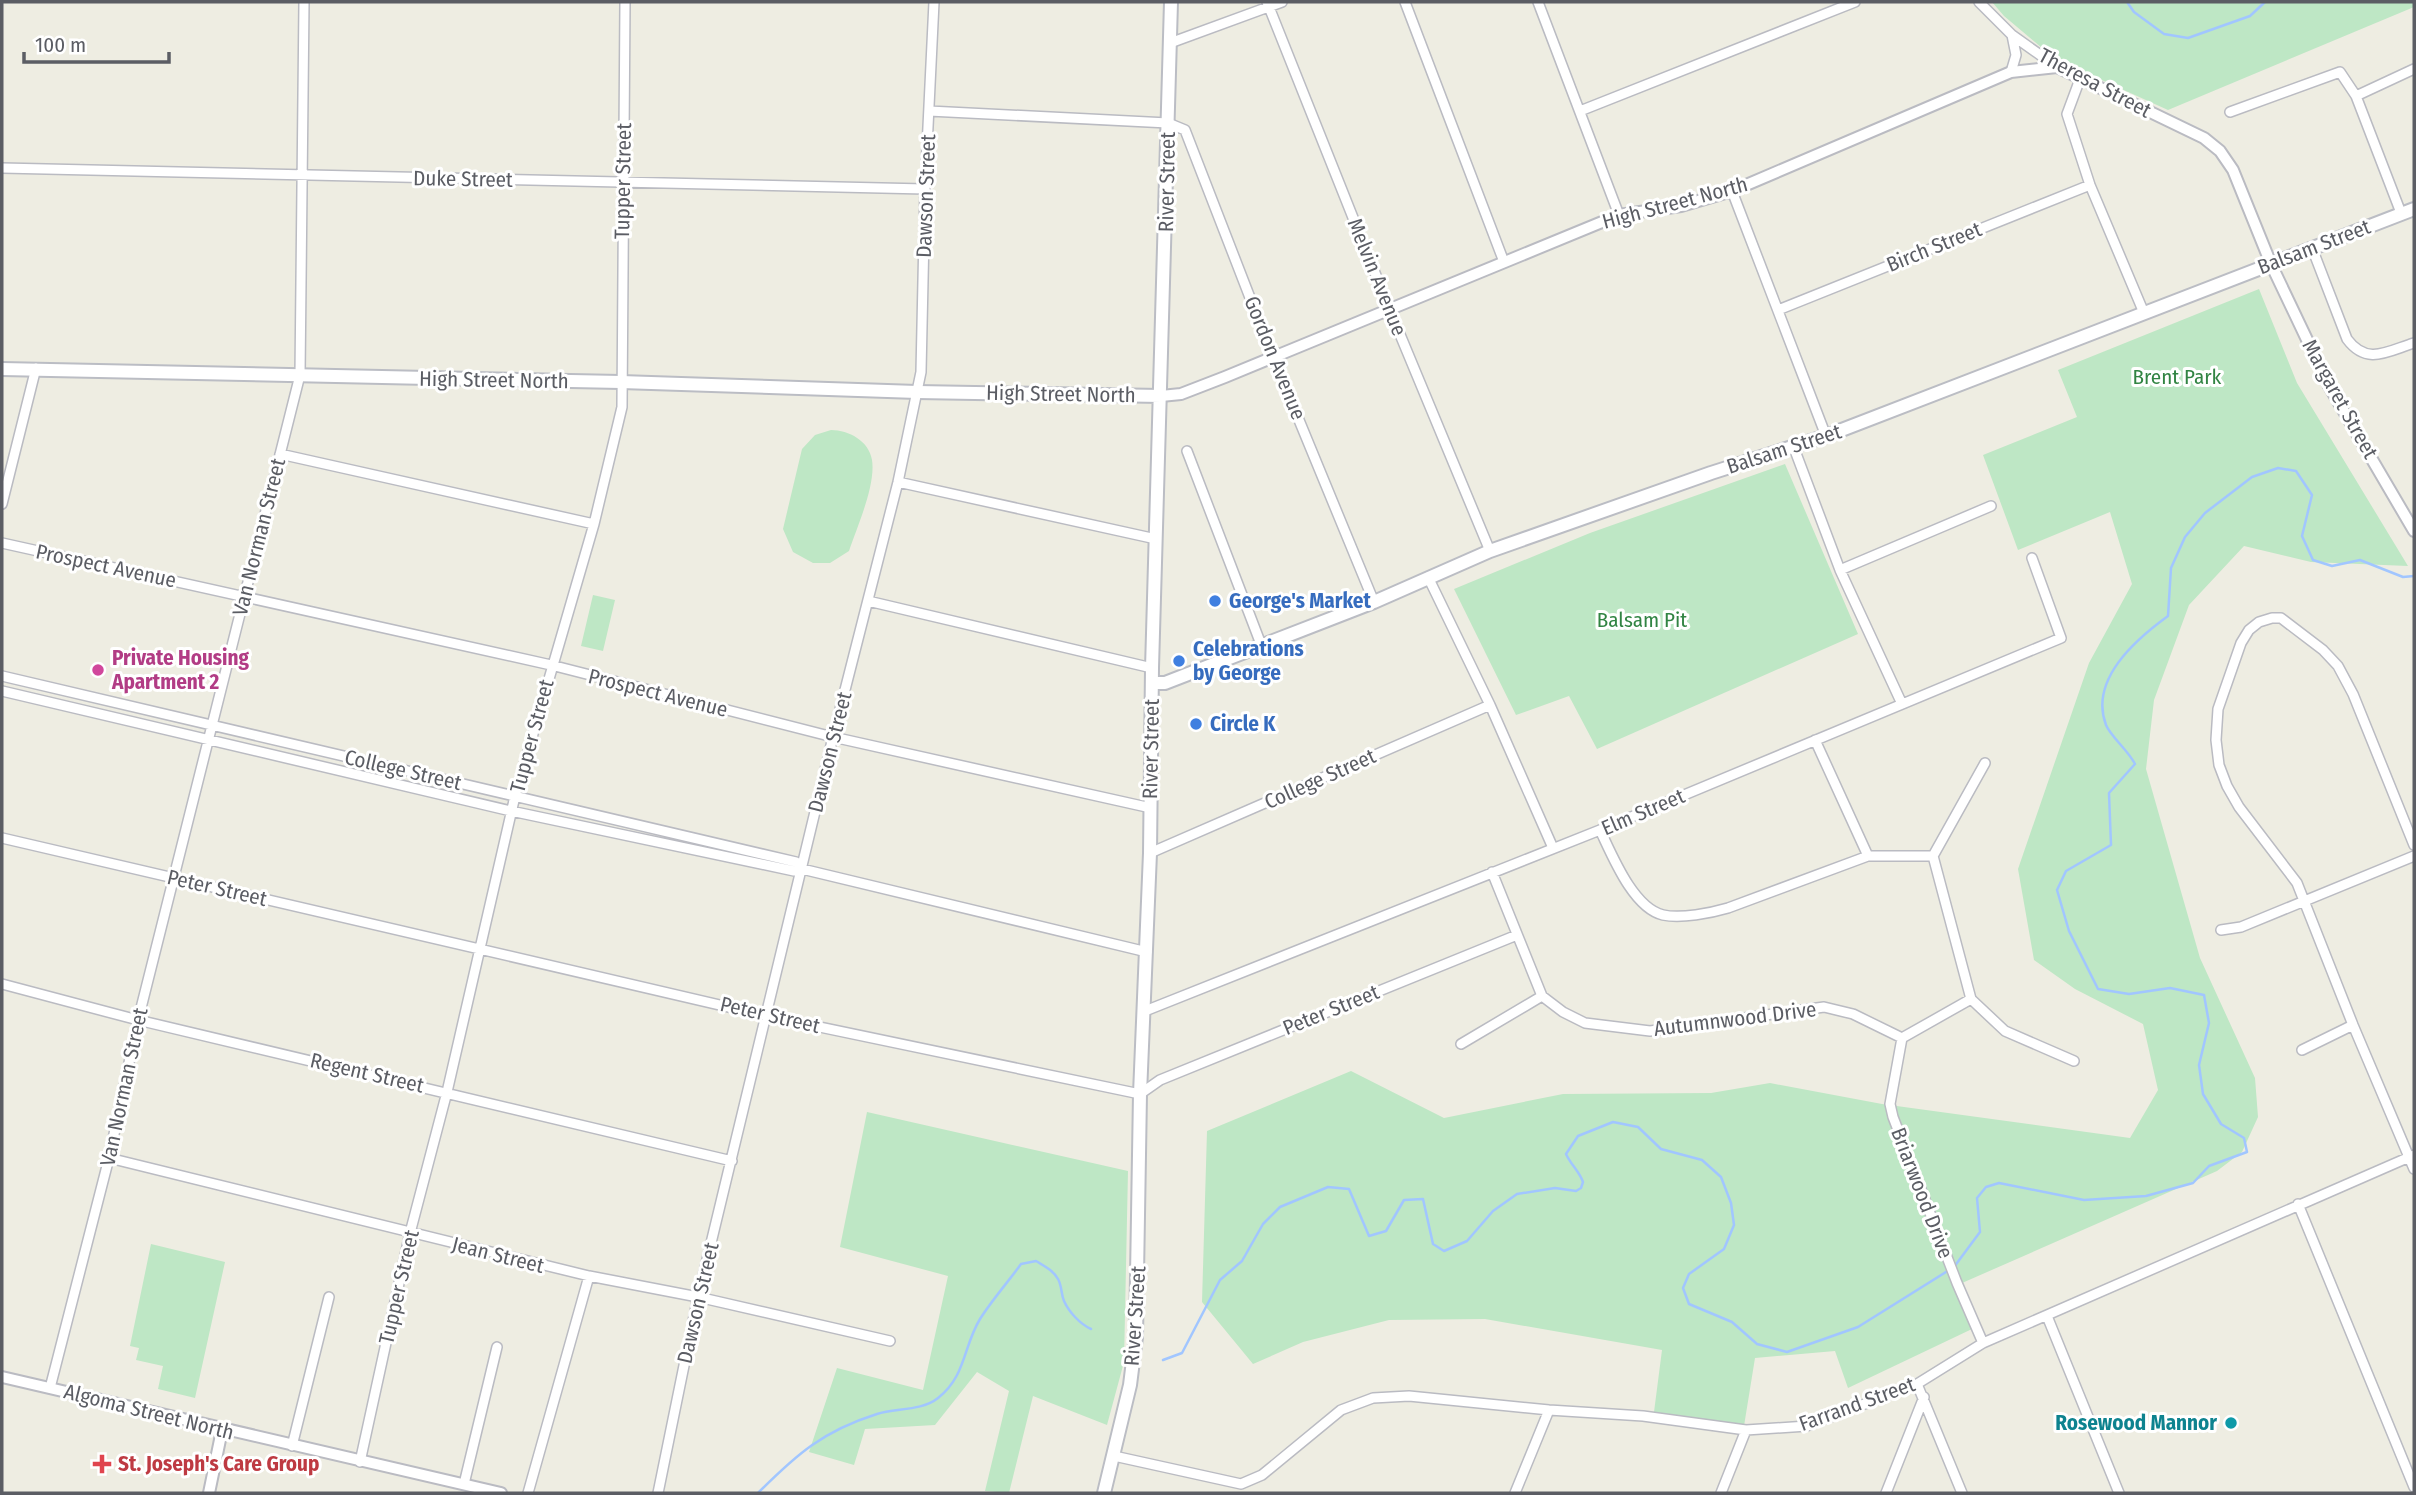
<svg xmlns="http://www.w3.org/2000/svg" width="2416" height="1495" viewBox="0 0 2416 1495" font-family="'Fira Sans Condensed',sans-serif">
<rect width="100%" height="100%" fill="#eeede2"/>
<!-- green -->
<path fill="#bee7c5" d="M1992,2H2414V7L2168,110L2055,59L2004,16Z
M2259,289L2297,383L2408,566L2311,562L2244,546L2189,605L2154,700L2146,769L2200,958L2255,1078L2258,1117L2242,1152L2217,1171L1953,1287L1972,1329L1848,1388L1835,1351L1755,1358L1744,1426L1654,1412L1662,1350L1485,1319L1389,1320L1303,1342L1253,1364L1202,1302L1207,1131L1351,1071L1444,1118L1563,1094L1711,1093L1770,1083L1882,1104L2130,1138L2158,1090L2143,1024L2075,989L2034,960L2018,869L2089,663L2132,584L2110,512L2018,550L1983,455L2077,417L2058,370Z
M831,430C849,430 869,441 872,460C876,485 857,527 849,551L830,563H813L793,552L783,529L802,449L815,435Z
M1785,464L1858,634L1597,749L1569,696L1516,715L1454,589L1590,533Z
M593,595L615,600L603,651L581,646Z
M867,1112L1128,1171L1124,1362L1107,1425L1033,1396L1009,1493L985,1491L1009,1391L977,1372L935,1425L865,1429L854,1465L809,1452L837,1368L923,1390L948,1276L840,1247Z
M151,1244L225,1262L195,1398L158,1389L163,1366L136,1360L139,1348L130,1346Z"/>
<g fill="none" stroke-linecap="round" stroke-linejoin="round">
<!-- stream -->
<path stroke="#a1c6ff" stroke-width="2.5" d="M2127,2L2134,12L2164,34L2188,38L2250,16L2265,2
M1163,1360L1182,1353L1220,1280L1242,1261L1263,1224L1280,1207L1328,1187L1349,1189L1369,1236L1386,1231L1404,1200L1423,1199L1433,1244L1444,1251L1467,1241L1493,1211L1517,1194L1555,1188L1576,1191L1581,1188L1583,1182C1579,1171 1571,1165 1566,1154L1578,1136L1613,1122L1638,1127L1661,1149L1702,1160L1721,1177L1731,1203L1734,1225L1724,1249L1689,1274L1683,1288L1689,1304L1732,1322L1757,1344L1787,1352L1858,1327L1954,1267L1980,1232L1977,1198L1986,1187L1999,1183L2084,1200L2146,1196L2193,1183L2209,1166L2247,1152L2244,1138L2221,1124L2203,1094L2199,1065L2209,1023L2204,995L2170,988L2129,994L2098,989L2069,931L2057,890L2066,871L2111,845L2109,793L2135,764C2128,750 2111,737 2106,725C2089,680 2135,640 2168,616L2171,568L2185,537L2205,513L2252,477L2278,468L2296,471L2312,495L2302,536L2313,560L2332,566L2360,560L2403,577L2414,576
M758,1493C797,1454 823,1431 877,1414C896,1408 922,1411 938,1398C966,1376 963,1347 980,1319C992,1300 1008,1282 1021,1264L1036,1261C1044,1266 1053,1270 1058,1279C1062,1286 1061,1294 1064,1301C1069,1312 1080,1324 1091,1329"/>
<defs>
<path id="minor" d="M1267,2L1389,308L1490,551
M1405,2L1504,262
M1538,2L1619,215
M1979,2L2012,35L2057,67
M1170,43L1282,2
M2011,72L2016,55L2012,35
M2080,79L2067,114L2090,185L2144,313
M2356,96L2414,69
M929,111L1168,123L1185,130L1273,357L1374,602
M1580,111L1855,2
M2230,112L2340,72L2356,96L2401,213
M2,168L925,189
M1732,191L1826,436
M2312,248L2347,339C2367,366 2388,351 2414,343
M1778,310L2090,185
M1794,448L1840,570L1902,704
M1187,451L1262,647
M280,454L594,524
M898,482L1156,539
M2,504L36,368
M2,543L551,665L833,737L1151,808
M1840,570L1991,506
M1428,577L1490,705L1553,848
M868,601L1152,668
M2,676L796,862L802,869
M2,691L511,811L794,871L802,869L1147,952
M1815,740L1868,856
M1985,763L1933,856L1971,999L2005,1031L2074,1061
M1600,830C1612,855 1633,908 1663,915C1681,919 1711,913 1728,908L1868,856H1933
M2,838L767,1016L1140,1094L1160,1080L1517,935
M2414,845L2353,694L2338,666L2323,650L2281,618H2272L2259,622L2249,630L2241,643L2218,709L2216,740L2219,765L2227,786L2239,807L2297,883L2353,1025L2414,1169
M1150,853L1490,705
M1492,872L1542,996L1563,1012L1585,1023L1650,1031L1824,1007L1853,1014L1902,1038
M2221,930L2241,927L2414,856
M2,984L138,1020L732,1161
M1145,1011L1600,830L2061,638L2032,558
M1902,1038L1890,1104L1893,1117L1957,1283L1983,1343
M1902,1038L1971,999
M1461,1044L1542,996
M2302,1050L2353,1025
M109,1158L589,1276L698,1297L890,1341
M2298,1204L2414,1487
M2047,1316L2119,1493
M1917,1384L1962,1493
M50,1388L109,1158L138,1020L300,375L304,2
M292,1446L329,1297
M1114,1456L1241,1484L1262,1475L1341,1410L1373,1398L1409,1396L1549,1410L1643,1416L1746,1430L1807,1426L1917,1384L1983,1343L2414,1155
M360,1462L410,1233L447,1092L515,796L594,524L622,407L625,2
M464,1484L497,1347
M528,1493L589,1276
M658,1493L698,1297L833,737L898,482L921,372L925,189L934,2
M1515,1493L1549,1410
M1721,1493L1746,1430
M1886,1493L1924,1397"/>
<path id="tertiary" d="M1161,396L1181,394L1225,377L1619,215L1681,206L1732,191L2011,72L2057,67L2204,138L2220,151L2233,170L2271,264L2329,386L2414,531
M2,1377L501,1493
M209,1493L222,1430"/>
<path id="secondary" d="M2,369L621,382L917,392L1161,396
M1152,683H1165L1374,602L1490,551L1711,473L1826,436L2414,209
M1104,1493L1130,1385L1136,1337L1140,1094L1150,853L1152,668L1171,2"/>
</defs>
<!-- minor casing -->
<use href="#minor" stroke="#babbc2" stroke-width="12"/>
<!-- tertiary casing -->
<use href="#tertiary" stroke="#babbc2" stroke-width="14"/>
<!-- secondary casing -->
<use href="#secondary" stroke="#bbbdc4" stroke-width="16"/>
<!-- minor -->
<use href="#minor" stroke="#fff" stroke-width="9"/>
<!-- tertiary -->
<use href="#tertiary" stroke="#fff" stroke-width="10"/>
<!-- secondary -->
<use href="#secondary" stroke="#fff" stroke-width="12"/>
</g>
<!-- markers -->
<g fill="#3f7fe0" stroke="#fff" stroke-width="2.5">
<circle cx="1215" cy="601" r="7"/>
<circle cx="1179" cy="661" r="7"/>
<circle cx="1196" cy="724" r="7"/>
</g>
<circle fill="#d1479c" stroke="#fff" stroke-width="2.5" cx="98" cy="670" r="7"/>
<circle fill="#0f9aa8" stroke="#fff" stroke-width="2.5" cx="2231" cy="1423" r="7"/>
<path fill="#e0444e" stroke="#fff" stroke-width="2.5" d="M98.5 1453.5h7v7h7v7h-7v7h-7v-7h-7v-7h7z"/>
<g text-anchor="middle" stroke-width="6" stroke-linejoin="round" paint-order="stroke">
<!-- street labels -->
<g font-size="21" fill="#5b5d64" stroke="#fff">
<text transform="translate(2095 83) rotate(28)" y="7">Theresa Street</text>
<text transform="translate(463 179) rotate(1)" y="7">Duke Street</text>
<text transform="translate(623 181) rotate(-89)" y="7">Tupper Street</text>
<text transform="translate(1167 182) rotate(-89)" y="7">River Street</text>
<text transform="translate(926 196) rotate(-88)" y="7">Dawson Street</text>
<text transform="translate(1675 203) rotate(-15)" y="7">High Street North</text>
<text transform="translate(1934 247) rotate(-22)" y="7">Birch Street</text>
<text transform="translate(2314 247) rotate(-21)" y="7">Balsam Street</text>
<text transform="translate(1377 277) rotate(68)" y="7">Melvin Avenue</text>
<text transform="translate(1275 358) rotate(68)" y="7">Gordon Avenue</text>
<text transform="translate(494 380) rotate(1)" y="7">High Street North</text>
<text transform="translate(1061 394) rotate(1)" y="7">High Street North</text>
<text transform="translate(2340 399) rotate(61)" y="7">Margaret Street</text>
<text transform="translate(1784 449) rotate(-18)" y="7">Balsam Street</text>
<text transform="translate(259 537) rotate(-76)" y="7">Van Norman Street</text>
<text transform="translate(106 566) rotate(12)" y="7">Prospect Avenue</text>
<text transform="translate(658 693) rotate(14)" y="7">Prospect Avenue</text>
<text transform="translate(532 736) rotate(-75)" y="7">Tupper Street</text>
<text transform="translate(1151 749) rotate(-89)" y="7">River Street</text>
<text transform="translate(830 752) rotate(-76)" y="7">Dawson Street</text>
<text transform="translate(403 770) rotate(13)" y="7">College Street</text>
<text transform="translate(1320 779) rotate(-24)" y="7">College Street</text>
<text transform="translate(1643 812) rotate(-23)" y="7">Elm Street</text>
<text transform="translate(217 888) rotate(13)" y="7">Peter Street</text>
<text transform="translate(1331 1010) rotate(-22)" y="7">Peter Street</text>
<text transform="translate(770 1015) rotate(13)" y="7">Peter Street</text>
<text transform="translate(1735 1019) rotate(-7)" y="7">Autumnwood Drive</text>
<text transform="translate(367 1073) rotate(13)" y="7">Regent Street</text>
<text transform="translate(124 1087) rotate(-78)" y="7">Van Norman Street</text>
<text transform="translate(1922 1193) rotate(69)" y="7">Briarwood Drive</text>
<text transform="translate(498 1255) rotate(14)" y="7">Jean Street</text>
<text transform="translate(399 1287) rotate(-77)" y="7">Tupper Street</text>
<text transform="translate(698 1303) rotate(-77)" y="7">Dawson Street</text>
<text transform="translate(1135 1316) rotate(-86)" y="7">River Street</text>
<text transform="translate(1857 1404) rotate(-20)" y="7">Farrand Street</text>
<text transform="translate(149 1412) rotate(14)" y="7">Algoma Street North</text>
</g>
<!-- park labels -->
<g font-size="21" fill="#318443" stroke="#fff">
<text x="2177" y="384">Brent Park</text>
<text x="1642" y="627">Balsam Pit</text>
</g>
<!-- shop labels -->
<g font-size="21" font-weight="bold" fill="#366cbe" stroke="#fff" text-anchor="start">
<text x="1229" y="608">George's Market</text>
<text x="1193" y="656">Celebrations<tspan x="1193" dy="24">by George</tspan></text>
<text x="1210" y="731">Circle K</text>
</g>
<!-- hotel labels -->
<g font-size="21" font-weight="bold" fill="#b23c85" stroke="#fff" text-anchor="start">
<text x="112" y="665">Private Housing<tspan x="112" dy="24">Apartment 2</tspan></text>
</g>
<!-- culture labels -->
<g font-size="21" font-weight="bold" fill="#0d838f" stroke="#fff" text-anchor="end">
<text x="2217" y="1430">Rosewood Mannor</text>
</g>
<!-- health labels -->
<g font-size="21" font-weight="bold" fill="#be3a42" stroke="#fff" text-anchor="start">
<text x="118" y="1471">St. Joseph's Care Group</text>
</g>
</g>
<!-- border -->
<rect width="2416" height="1495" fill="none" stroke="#5b5d64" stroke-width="7"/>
<!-- scale -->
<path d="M24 52v10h145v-10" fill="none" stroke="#5b5d64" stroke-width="3.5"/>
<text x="35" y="52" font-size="21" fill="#5b5d64" stroke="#ffffff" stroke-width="5" paint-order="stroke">100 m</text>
</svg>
